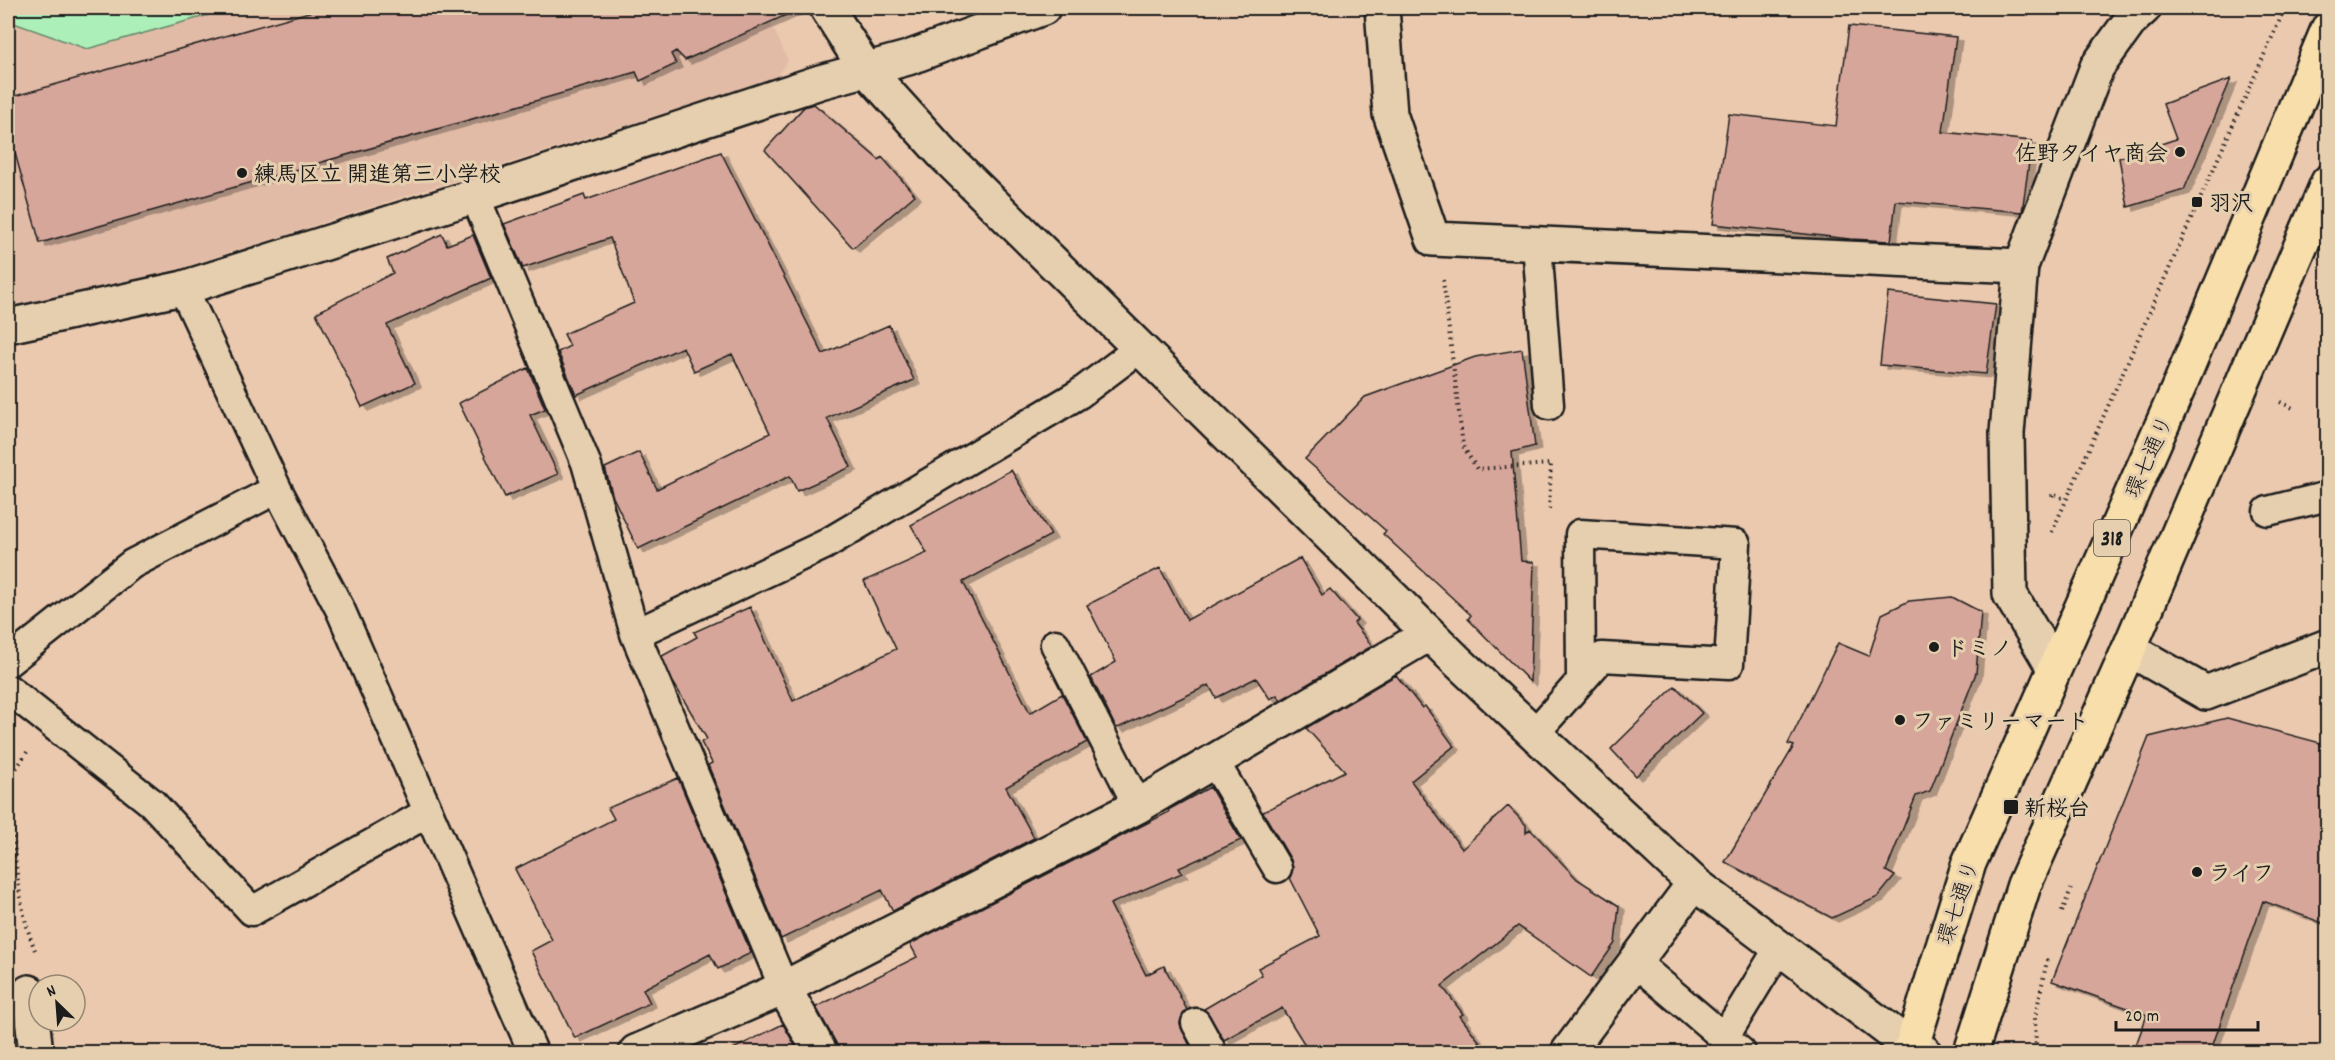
<svg xmlns="http://www.w3.org/2000/svg" width="2335" height="1060" viewBox="0 0 2335 1060" font-family="Dekko,'Klee One',sans-serif">
<defs>
<filter id="shadow"><feDropShadow dx="6" dy="4" stdDeviation="0" flood-color="#0004"/></filter>
</defs>
<rect width="100%" height="100%" fill="#ebc9af"/>
<filter id="ink" filterUnits="userSpaceOnUse"><feTurbulence type="fractalNoise" baseFrequency=".0167" numOctaves="2"/><feDisplacementMap in="SourceGraphic" scale="12" xChannelSelector="R" yChannelSelector="G"/><feConvolveMatrix kernelMatrix="1 2 1 2 8 2 1 2 1" color-interpolation-filters="sRGB"/></filter>
<g filter="url(#ink)">
<!-- built -->
<path fill="#e1bba6" d="M8,8H764L788,60L777,77L178,269L8,308Z"/>
<!-- green -->
<path fill="#adefb8" stroke="#64866a" stroke-width="1.5" d="M8,8H234L87,49L8,21Z"/>
<!-- building -->
<path fill="#d7a69a" stroke="#1c1c1c" stroke-width="1.5" filter="url(#shadow)" d="M323,8H802L685,60L676,51L671,54L676,64L640,81L636,72L40,243L8,128V98Z
M1849,26L1956,37L1943,132L2032,141L2022,212L1896,201L1891,241L1850,239L1713,224L1729,114L1836,126Z
M2231,79L2184,190L2128,207L2119,158L2176,139L2163,104Z
M814,104L879,160L882,157L915,195L853,248L765,150L804,107Z
M721,152L823,354L889,325L914,380L827,418L851,467L797,491L790,476L638,549L613,497L605,468L639,452L657,489L770,433L732,354L694,371L683,347L576,395L558,352L570,346L564,334L634,303L610,238L523,268L504,224L584,195L586,200Z
M442,234L447,245L473,235L491,278L387,325L415,383L362,407L316,313L393,273L387,259Z
M1888,293L1996,304L1986,374L1880,365Z
M1522,349L1535,446L1512,452L1521,561L1534,562L1530,682L1468,619L1471,615L1383,534L1386,531L1305,459L1365,397L1475,357Z
M528,368L545,409L530,415L558,474L505,497L459,403Z
M1011,470L1051,535L963,582L1030,713L1062,694L1087,742L1006,787L1034,838L893,911L882,890L781,939L708,765L712,763L701,742L707,739L673,682L662,656L697,637L694,632L750,607L793,701L896,649L864,581L927,553L911,525Z
M1300,558L1322,595L1330,589L1357,620L1354,623L1372,646L1281,700L1277,695L1270,699L1256,678L1216,698L1209,685L1118,728L1115,726L1091,677L1116,662L1087,605L1160,568L1187,620Z
M1952,597L1981,612L1976,673L1930,791L1916,796L1886,871L1895,876L1878,897L1832,918L1725,862L1794,746L1788,744L1838,643L1869,656L1882,614L1909,601Z
M1396,675L1422,708L1425,706L1454,746L1411,781L1462,849L1508,806L1526,825V833L1530,829L1577,879L1619,906L1615,943L1591,977L1518,926L1442,986L1463,1014L1460,1016L1488,1053H1310L1282,1008L1224,1040L1204,1009L1262,975L1258,968L1320,936L1290,878L1293,868L1291,860L1263,812L1345,771L1306,728Z
M1675,686L1702,713L1636,776L1611,749Z
M2227,718L2328,745V925L2263,901L2210,1053H2133L2147,1015L2052,981L2149,737Z
M678,778L751,953L718,969L710,954L643,989L650,1003L575,1038L531,951L552,940L515,869L614,819L608,808Z
M1210,787L1241,840L1179,868L1182,873L1110,904L1146,975L1164,966L1187,1010L1180,1023L1193,1053H839L836,1043L816,1007L917,957L910,944L1169,812L1168,810Z
M783,1024L799,1053H725Z"/>
<g fill="none" stroke-linecap="round" stroke-linejoin="round">
<defs>
<path id="service" d="M475,196L586,463L635,634L784,988
M1537,243L1549,405
M183,288L277,489L340,609L533,1052
M2268,511L2328,496
M635,634L824,545L1079,394L1140,348
M1055,644L1138,806
M8,662L132,564L277,489
M8,689L152,803L252,911L427,813
M1535,733L1602,657L1729,664L1736,544L1580,534L1581,681
M1214,761L1277,868
M1635,962L1741,1052
M1196,1023L1212,1052
M1724,1038L1779,948"/>
<path id="minor" d="M1382,8L1390,114L1433,239L2021,266
M8,326L183,288L475,196L820,82L908,58L1043,8
M2129,649L2206,693L2328,646
M2054,668L2010,594L2007,433L2021,266L2097,67L2131,20L2144,8
M784,988L820,1052
M29,992L36,1052
M636,1052L784,988L1138,806L1429,634
M1568,1052L1694,883"/>
<path id="tertiary" d="M827,8L865,68L944,155L1455,659L1694,883L1911,1047L1924,1052"/>
<path id="primary" d="M1910,1052L1969,863L2181,382L2328,29
M1971,1052L2024,885L2129,649L2328,182"/>
</defs>
<!-- service casing -->
<use href="#service" stroke="#1c1c1c" stroke-width="33"/>
<!-- minor casing -->
<use href="#minor" stroke="#1c1c1c" stroke-width="38"/>
<!-- tertiary casing -->
<use href="#tertiary" stroke="#1c1c1c" stroke-width="38"/>
<!-- primary casing -->
<use href="#primary" stroke="#1c1c1c" stroke-width="38"/>
<!-- path -->
<path stroke="#1c1c1c" stroke-width="4" stroke-dasharray="1.5 4.5" stroke-linecap="butt" d="M1443,280L1463,446L1477,469L1551,464L1549,510
M2280,402L2293,408
M2052,496L2053,493L2066,500
M2052,532L2285,8
M27,752L12,775L9,791C15,844 15,901 35,950
M2062,912L2071,889
M2042,1052L2036,1049L2035,1018L2048,956"/>
<!-- service -->
<use href="#service" stroke="#e6cfaf" stroke-width="28"/>
<!-- minor -->
<use href="#minor" stroke="#e6cfaf" stroke-width="33"/>
<!-- tertiary -->
<use href="#tertiary" stroke="#e6cfaf" stroke-width="33"/>
<!-- primary -->
<use href="#primary" stroke="#f8deab" stroke-width="33"/>
</g>
</g>
<!-- markers -->
<g fill="#1c1c1c" stroke="#e6cfaf" stroke-width="2">
<circle cx="2180" cy="152" r="6"/>
<circle cx="242" cy="173" r="6"/>
<rect x="2191" y="196" width="12" height="12" rx="3"/>
<circle cx="1934" cy="647" r="6"/>
<circle cx="1900" cy="720" r="6"/>
<rect x="2003" y="799" width="16" height="16" rx="3"/>
<circle cx="2197" cy="872" r="6"/>
</g>
<g text-anchor="middle" stroke-width="6" stroke-linejoin="round" paint-order="stroke">
<!-- shield labels -->
<rect fill="#e6cfaf" stroke="#595248" stroke-width="1.5" x="2094" y="520" width="36" height="36" rx="4.5"/>
<g font-size="21" font-weight="bold" fill="#1c1c1c">
<text x="2112" y="545">318</text>
</g>
<!-- poi labels -->
<g font-size="22" font-weight="bold" fill="#1c1c1c" stroke="#e6cfaf" text-anchor="start">
<text x="2168" y="160" text-anchor="end">佐野タイヤ商会</text>
<text x="254" y="181">練馬区立 開進第三小学校</text>
<text x="2209" y="210">羽沢</text>
<text x="1946" y="655">ドミノ</text>
<text x="1912" y="728">ファミリーマート</text>
<text x="2024" y="815">新桜台</text>
<text x="2209" y="880">ライフ</text>
</g>
<!-- street labels -->
<g font-size="22" fill="#1c1c1c" stroke="#e6cfaf">
<text transform="translate(2148 456) rotate(-66)" y="8">環七通り</text>
<text transform="translate(1957 902) rotate(-71)" y="8">環七通り</text>
</g>
</g>
<!-- margin -->
<rect width="2335" height="1060" fill="none" stroke="#e6cfaf" stroke-width="30"/>
<rect x="15" y="15" width="2305" height="1030" fill="none" stroke="#1c1c1c" stroke-width="2" filter="url(#ink)"/>
<!-- north arrow -->
<g transform="translate(57 1003) rotate(335)"><circle r="28" fill="#e6cfaf" stroke="#958774" stroke-width="1.5"/>
<path d="M0-4.5L10 22L0 15L-10 22Z" fill="#1c1c1c"/>
<text y="-9" font-size="16" font-weight="bold" text-anchor="middle" fill="#1c1c1c">N</text>
</g>
<!-- scale -->
<path d="M2116 1021v9h142v-9" fill="none" stroke="#1c1c1c" stroke-width="3"/>
<text x="2125" y="1021" font-size="18" fill="#1c1c1c" stroke="#e6cfaf" stroke-width="4.5" paint-order="stroke">20 m</text>
</svg>
